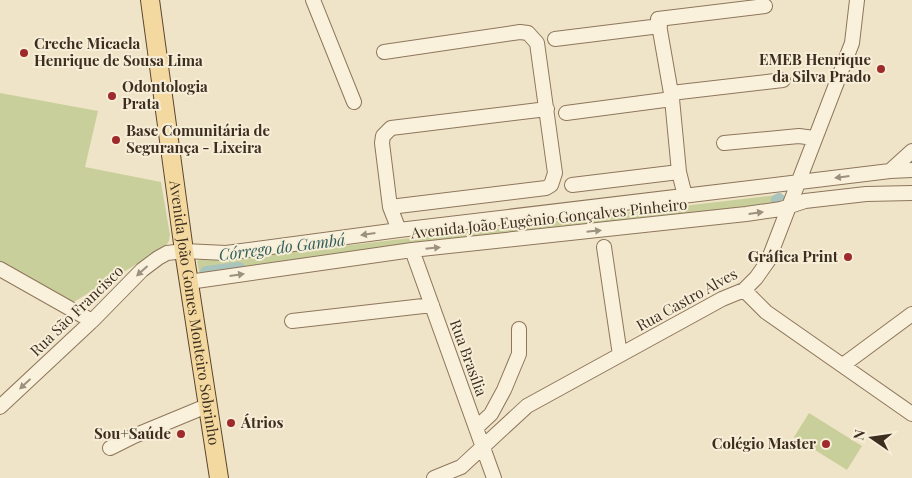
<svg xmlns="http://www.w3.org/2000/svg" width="912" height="478" viewBox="0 0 912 478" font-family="'Playfair Display',serif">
<rect width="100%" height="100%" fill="#f0e4c8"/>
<!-- green -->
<path fill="#c9cf9b" d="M0,93L98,111L85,167L161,182L170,235L169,241L165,247L72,303L0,264Z
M777,195L778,205L200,277L197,261L203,258L232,259Z
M809,413L862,446L847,470L794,437Z"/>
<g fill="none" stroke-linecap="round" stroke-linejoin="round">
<!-- canal -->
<path stroke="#a9c4bc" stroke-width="12" d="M777,200L779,199
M206,272L239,268"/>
<defs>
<path id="minor" d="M313,0L354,102
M555,39L660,26
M384,52L520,32L528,33L537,43L555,173L551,185L546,188L390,207
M671,93L783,80
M566,113L672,99
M724,143L799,136L814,138
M890,171L912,151
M679,172L685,196
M572,185L679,172L672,99L658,19L765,6
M399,230L390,207L382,143L383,136L391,128L547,109
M604,247L620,355
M412,250L494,478
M0,269L92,321
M189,282L412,250L746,214L781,209L805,201L866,194L912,193
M744,290L766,312L912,414
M292,321L432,305
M843,365L912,314
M0,407L92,321L142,270L158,258L167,253L184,251L226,253L399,230L816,180L890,171L912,170
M476,428L491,414L504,390L519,354V329
M110,448L134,436L209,405
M434,478L461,467L527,406L722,299L744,290L756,278L768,261L852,43L857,0"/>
<g id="major">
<path id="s1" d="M150,0L184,251L219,478"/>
</g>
</defs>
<!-- minor casing -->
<use href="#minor" stroke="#8d765c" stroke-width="16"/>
<!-- major casing -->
<use href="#major" stroke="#5b4430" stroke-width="20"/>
<!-- minor -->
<use href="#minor" stroke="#faf1dc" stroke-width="14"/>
<!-- major -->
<use href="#major" stroke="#f3d9a0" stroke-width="18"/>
</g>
<!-- one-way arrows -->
<defs><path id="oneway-solid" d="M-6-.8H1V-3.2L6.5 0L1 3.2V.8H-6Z" transform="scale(1.25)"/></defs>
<g fill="#9c907e">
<use href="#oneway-solid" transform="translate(842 177) rotate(173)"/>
<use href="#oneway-solid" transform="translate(756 213) rotate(-8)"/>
<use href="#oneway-solid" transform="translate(594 231) rotate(-6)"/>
<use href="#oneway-solid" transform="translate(368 234) rotate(172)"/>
<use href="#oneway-solid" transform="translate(433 248) rotate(-6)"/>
<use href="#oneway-solid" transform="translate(142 271) rotate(138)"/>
<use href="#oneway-solid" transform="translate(237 275) rotate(-8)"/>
<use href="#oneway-solid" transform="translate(25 384) rotate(137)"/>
</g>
<!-- markers -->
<g fill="#9e2a2b" stroke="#f7eed8" stroke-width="2">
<circle cx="24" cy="53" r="5"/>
<circle cx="881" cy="69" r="5"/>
<circle cx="112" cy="96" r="5"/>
<circle cx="116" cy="140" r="5"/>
<circle cx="848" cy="257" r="5"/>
<circle cx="231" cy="423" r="5"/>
<circle cx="181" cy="434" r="5"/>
<circle cx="826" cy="444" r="5"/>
</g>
<g text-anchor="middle" stroke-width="4" stroke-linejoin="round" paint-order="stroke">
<!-- poi labels -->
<g font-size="15" font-weight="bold" fill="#3d2e20" stroke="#f7eed8" text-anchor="start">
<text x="34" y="49">Creche Micaela<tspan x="34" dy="17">Henrique de Sousa Lima</tspan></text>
<text x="871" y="65" text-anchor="end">EMEB Henrique<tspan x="871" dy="17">da Silva Prado</tspan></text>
<text x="122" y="92">Odontologia<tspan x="122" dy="17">Prata</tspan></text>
<text x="126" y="136">Base Comunitária de<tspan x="126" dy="17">Segurança - Lixeira</tspan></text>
<text x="838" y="262" text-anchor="end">Gráfica Print</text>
<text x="241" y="428">Átrios</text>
<text x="171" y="439" text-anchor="end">Sou+Saúde</text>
<text x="816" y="449" text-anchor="end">Colégio Master</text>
</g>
<!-- street labels -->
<g font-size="15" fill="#3d2e20" stroke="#f7eed8">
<text transform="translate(549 219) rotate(-6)" y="5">Avenida João Eugênio Gonçalves Pinheiro</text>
<text transform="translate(687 300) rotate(-29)" y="5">Rua Castro Alves</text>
<text transform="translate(77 311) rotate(-44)" y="5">Rua São Francisco</text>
<text dy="5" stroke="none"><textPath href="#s1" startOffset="316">Avenida João Gomes Monteiro Sobrinho</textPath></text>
<text transform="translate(468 358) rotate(70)" y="5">Rua Brasília</text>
</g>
<!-- water labels -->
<g font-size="16" font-style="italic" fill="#2f5d5a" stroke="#f7eed8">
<text transform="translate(282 247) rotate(-7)" y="6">Córrego do Gambá</text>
</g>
</g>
<!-- north arrow -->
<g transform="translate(872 438) rotate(283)" stroke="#f7eed8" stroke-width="4" paint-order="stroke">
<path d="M0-4L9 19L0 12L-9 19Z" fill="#3d2e20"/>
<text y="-8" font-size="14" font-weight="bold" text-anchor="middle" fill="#3d2e20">N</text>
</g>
</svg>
